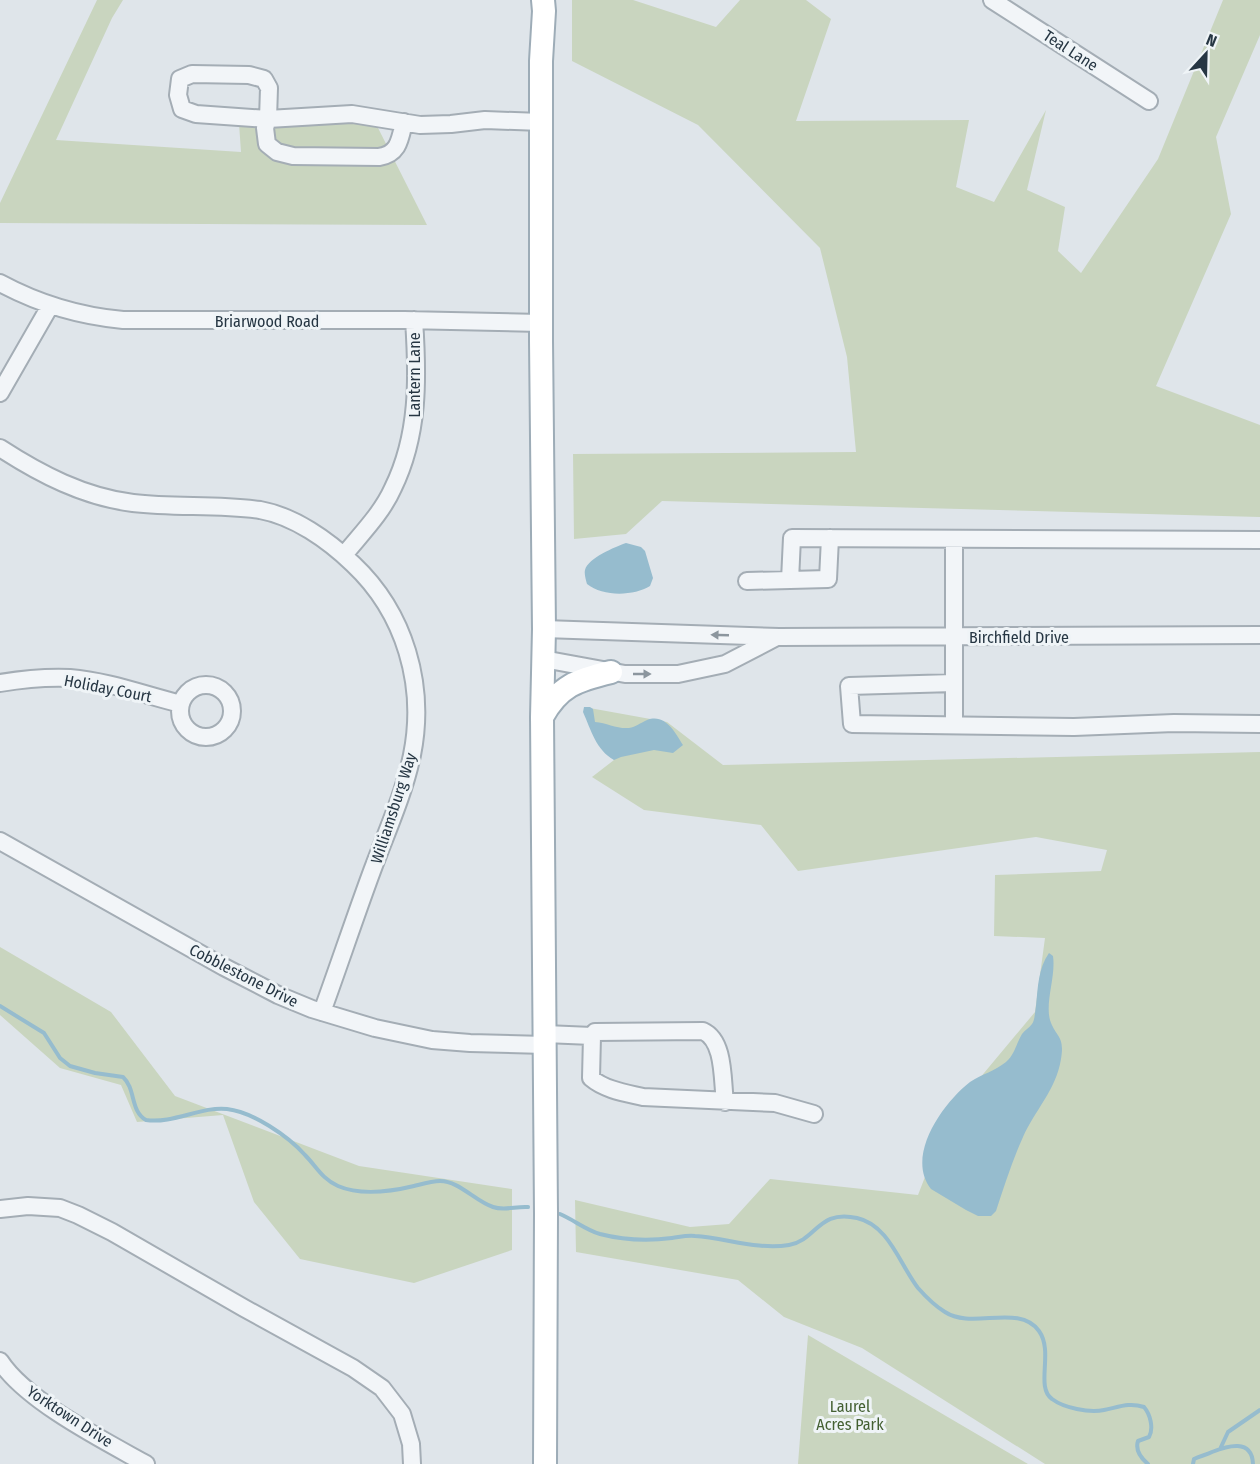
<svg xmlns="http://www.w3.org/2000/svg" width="1260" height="1464" viewBox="0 0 1260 1464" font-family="'Fira Sans Condensed',sans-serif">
<rect width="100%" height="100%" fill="#dfe5ea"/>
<!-- green -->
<path fill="#c9d5bf" d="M97,0H123L112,18L56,140L241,152L238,109L374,120L427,225L0,223V203Z
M572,0H633L716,27L740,0H806L831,19L796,121L969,120L956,187L994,202L1046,110L1027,190L1065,207L1058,251L1081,273L1158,159L1223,0H1260V35L1216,137L1231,214L1156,386L1260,425V517L662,501L626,534L574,539L573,454L856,452L847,357L820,248L698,125L572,61Z
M584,707L667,722L723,765L1260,752V1464H1045L862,1348L784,1317L738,1280L576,1252L575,1200L690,1227L729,1224L770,1179L918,1195L949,1115L1035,1012L1045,938L994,936L995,875L1101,871L1107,850L1036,837L798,871L761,825L644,810L592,777L614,760Z
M0,947L111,1012L175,1096L359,1166L512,1189V1250L414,1283L300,1259L254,1202L223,1115L137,1122L121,1085L60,1068L0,1015Z
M808,1335L1028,1464H798Z"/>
<!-- water -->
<path fill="#96bcce" d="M626,543L641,547L645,551L653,578L650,586C634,596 603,597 587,584C586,580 584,574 585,570C588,558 615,547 626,543Z
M584,707H590L593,709L595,722C607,723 617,729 629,728C636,727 640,723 647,720C665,713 675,732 683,745L673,753L654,750L621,757L614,760C596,750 591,730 583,712Z
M1049,953L1053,956C1056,976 1045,1002 1050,1020C1056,1038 1065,1035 1061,1059C1056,1090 1035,1110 1023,1137C1012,1161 1004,1187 996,1211L991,1216H978L966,1210L931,1189C905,1156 943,1103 970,1082C982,1074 995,1071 1006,1062C1015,1054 1016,1044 1022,1034C1025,1030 1029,1028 1032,1024C1035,1020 1035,1011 1036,1006C1038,987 1038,969 1049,953Z"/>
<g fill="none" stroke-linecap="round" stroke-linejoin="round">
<!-- stream -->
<path stroke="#96bcce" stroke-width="4" d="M0,1006L44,1033L60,1058L70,1066L95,1073L123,1077C136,1089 130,1111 146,1120C173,1124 202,1106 227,1109C253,1112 288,1136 305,1155C316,1166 322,1179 338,1186C361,1196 389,1192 414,1186C422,1184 432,1181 440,1181C459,1181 475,1201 493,1207C505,1211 516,1206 528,1207
M560,1214C574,1220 586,1230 600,1234C623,1240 649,1241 672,1238C680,1237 687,1235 695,1236C726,1238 757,1250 789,1245C817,1240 818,1209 857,1218C889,1225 900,1265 918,1288C926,1297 935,1306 945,1312C972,1330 1019,1303 1039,1331C1054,1352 1035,1387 1052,1399C1064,1408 1089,1413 1104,1410C1119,1407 1129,1402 1144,1407C1150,1414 1154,1428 1149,1437L1138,1441C1135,1450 1141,1458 1148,1464
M1221,1447L1228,1432L1260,1410
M1193,1464L1194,1459C1200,1456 1206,1455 1212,1452C1227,1446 1252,1438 1253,1464"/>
<defs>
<path id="minor" d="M992,0L1149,101
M192,74L249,75L264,79L269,88L268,119L196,114L182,109L178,95L180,79Z
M404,122C400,139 399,154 379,157L293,156L277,152L267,144L265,128L268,119L352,114L420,125L451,124L485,120L541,122
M0,283C39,304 79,316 123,320H404L541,323
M0,393L50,306
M0,448C40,474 84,497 133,503C175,508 218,504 260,510C294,516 328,540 353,564C405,613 426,685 412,755C404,794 386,833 372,871C355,917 339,965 322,1012
M954,540V683L849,686L852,724L1074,727L1174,723L1260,724
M344,555C361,534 382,513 393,488C419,435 418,378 414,320
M790,580L828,579L830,538
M747,581L790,580L792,538L1260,540
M544,629L779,637L1260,635
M543,659L625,674H678L725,664L775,638
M0,683C24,679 47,677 70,678C107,681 145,695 181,704
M954,683V725
M180 711a26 26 0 1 1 52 0a26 26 0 1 1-52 0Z
M0,841L224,967L278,995L312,1009L375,1028L432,1040L470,1043L545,1045
M545,1034L592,1036L595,1032L703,1031C725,1041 722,1080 725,1102
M592,1036L591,1078C605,1090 626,1093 643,1097L775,1103L814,1114
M0,1209L28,1206L60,1208L78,1215L112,1232L244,1308L353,1368L382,1388L402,1414L411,1444L412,1464
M0,1361C26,1401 103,1440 146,1464"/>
<path id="major" d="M543,0L544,11L541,61V341L544,629L542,717L546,1213L545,1464
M542,717C559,686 577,680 611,672"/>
</defs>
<!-- minor casing -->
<use href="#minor" stroke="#a4adb5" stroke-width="20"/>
<!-- major casing -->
<use href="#major" stroke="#9dacb7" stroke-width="26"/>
<!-- minor -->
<use href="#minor" stroke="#f2f5f8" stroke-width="16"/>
<!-- major -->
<use href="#major" stroke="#fff" stroke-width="22"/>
</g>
<!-- one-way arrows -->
<defs><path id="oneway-solid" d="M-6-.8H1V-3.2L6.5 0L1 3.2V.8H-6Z" transform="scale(1.5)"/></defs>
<g fill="#8c969e">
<use href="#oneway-solid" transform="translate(720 635) rotate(-178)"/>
<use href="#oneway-solid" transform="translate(642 674)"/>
</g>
<g text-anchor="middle" stroke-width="6" stroke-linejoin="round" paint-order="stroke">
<!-- street labels -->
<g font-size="16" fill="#263643" stroke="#eff4f7">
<text transform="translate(1071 50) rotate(33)" y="6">Teal Lane</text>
<text x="267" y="327">Briarwood Road</text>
<text transform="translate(414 375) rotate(-90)" y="6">Lantern Lane</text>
<text x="1019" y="643">Birchfield Drive</text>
<text transform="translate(108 688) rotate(11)" y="6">Holiday Court</text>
<text transform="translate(393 808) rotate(-72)" y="6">Williamsburg Way</text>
<text transform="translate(244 975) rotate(27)" y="6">Cobblestone Drive</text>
<text transform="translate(70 1416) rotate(33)" y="6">Yorktown Drive</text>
</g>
<!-- park labels -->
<g font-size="16" fill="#446032" stroke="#eff4f7">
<text x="850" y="1412">Laurel<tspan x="850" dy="18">Acres Park</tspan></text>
</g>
</g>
<!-- north arrow -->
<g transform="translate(1206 54) rotate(22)" stroke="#eff4f7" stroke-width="4.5" paint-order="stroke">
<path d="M0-4.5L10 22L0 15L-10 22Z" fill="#263643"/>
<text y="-9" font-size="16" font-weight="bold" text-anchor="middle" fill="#263643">N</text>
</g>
</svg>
